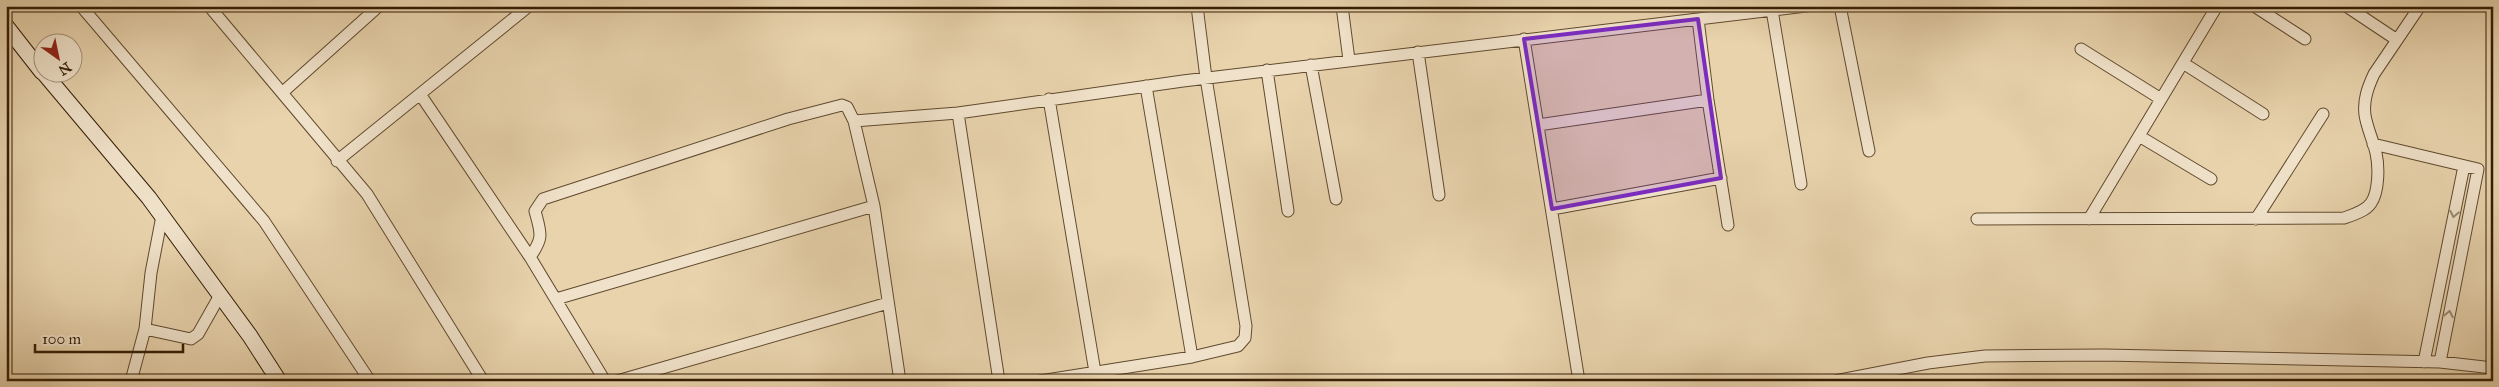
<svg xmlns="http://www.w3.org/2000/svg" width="2499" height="387" viewBox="0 0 2499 387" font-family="'IM FELL Great Primer',serif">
<rect width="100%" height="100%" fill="#e8d3ad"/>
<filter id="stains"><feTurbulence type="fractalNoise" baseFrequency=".004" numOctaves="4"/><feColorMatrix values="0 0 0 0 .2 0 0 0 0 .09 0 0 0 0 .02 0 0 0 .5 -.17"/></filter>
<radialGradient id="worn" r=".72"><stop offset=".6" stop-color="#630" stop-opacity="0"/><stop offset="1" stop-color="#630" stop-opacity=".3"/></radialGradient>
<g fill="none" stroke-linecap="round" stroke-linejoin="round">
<defs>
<path id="street" d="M81,6L264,221L370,381
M209,6L367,194L483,381
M1342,6L1349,60
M1840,6L1869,151
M2254,6L2305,39
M2346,6L2397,40
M1772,10L1801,184
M1698,19L1708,100L1728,225
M1524,39L1579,381
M2081,49L2161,99
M1418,52L1439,195
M2183,63L2263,114
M1311,65L1336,199
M1267,70L1288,211
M1146,86L1192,357
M283,92L379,6
M420,94L530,257L605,381
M1049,99L1095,372
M958,113L999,381
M1538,125L1708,100
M2139,136L2211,179
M2373,144L2478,169L2440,362
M337,161L529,6
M1552,209L1721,178
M1977,219L2344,218C2353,215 2366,211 2371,203C2379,192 2379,166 2376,153C2373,140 2367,128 2365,115C2363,100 2368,87 2374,74L2420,6
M2089,219L2217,6
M2256,219L2323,114
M530,257C544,237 541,234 535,211L543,199L788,119L842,105L847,107L854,121
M556,299L874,206
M145,329L191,339L198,334L219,297
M2424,362L2464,166
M131,381L145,329L151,273L162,216
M617,381L888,303
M900,381L874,206L854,121L958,113L1183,81L1806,6
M1040,381L1192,357L1238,346L1245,338L1246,326L1206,78L1197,6
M1835,381L1928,363L1985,356L2104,355L2440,362L2493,368"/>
<path id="secondary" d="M6,26L42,72
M43,72L149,198L250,336L279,381"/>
</defs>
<!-- street casing -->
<use href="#street" stroke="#604a2e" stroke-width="13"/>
<!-- secondary casing -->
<use href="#secondary" stroke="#331d04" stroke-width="17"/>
<!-- street -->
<use href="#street" stroke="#f0e2ca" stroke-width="11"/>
<!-- secondary -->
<use href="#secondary" stroke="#f0e2ca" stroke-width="15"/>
</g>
<!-- one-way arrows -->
<defs><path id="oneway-chevron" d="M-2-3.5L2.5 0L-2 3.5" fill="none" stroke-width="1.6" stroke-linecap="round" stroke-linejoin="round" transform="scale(1.25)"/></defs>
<g stroke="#9b8971">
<use href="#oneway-chevron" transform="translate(2454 214) rotate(101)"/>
<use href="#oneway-chevron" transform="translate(2449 314) rotate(-79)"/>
</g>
<!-- marked area -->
<path fill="#7b2cbf" fill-opacity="0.2" stroke="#7b2cbf" stroke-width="4" stroke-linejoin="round" d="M1698,19L1721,178L1552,209L1524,39Z"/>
<!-- margin -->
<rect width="2499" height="387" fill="none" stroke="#e8d3ad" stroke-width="25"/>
<rect x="8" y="8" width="2484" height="372" fill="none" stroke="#331d04" stroke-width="2.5"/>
<rect x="12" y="12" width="2474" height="362" fill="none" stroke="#331d04"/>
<!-- north arrow -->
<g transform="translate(58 58) rotate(147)"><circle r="24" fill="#f0e2ca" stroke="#a4937b"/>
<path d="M0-4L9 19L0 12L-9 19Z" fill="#8f2418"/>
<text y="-8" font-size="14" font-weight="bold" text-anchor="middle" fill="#331d04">N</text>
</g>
<!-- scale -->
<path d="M35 344v8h148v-8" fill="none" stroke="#331d04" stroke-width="2.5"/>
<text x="42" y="344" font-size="15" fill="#331d04" stroke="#f0e2ca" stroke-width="4" paint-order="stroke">100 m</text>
<rect width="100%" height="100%" filter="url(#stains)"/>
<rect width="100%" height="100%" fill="url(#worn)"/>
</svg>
